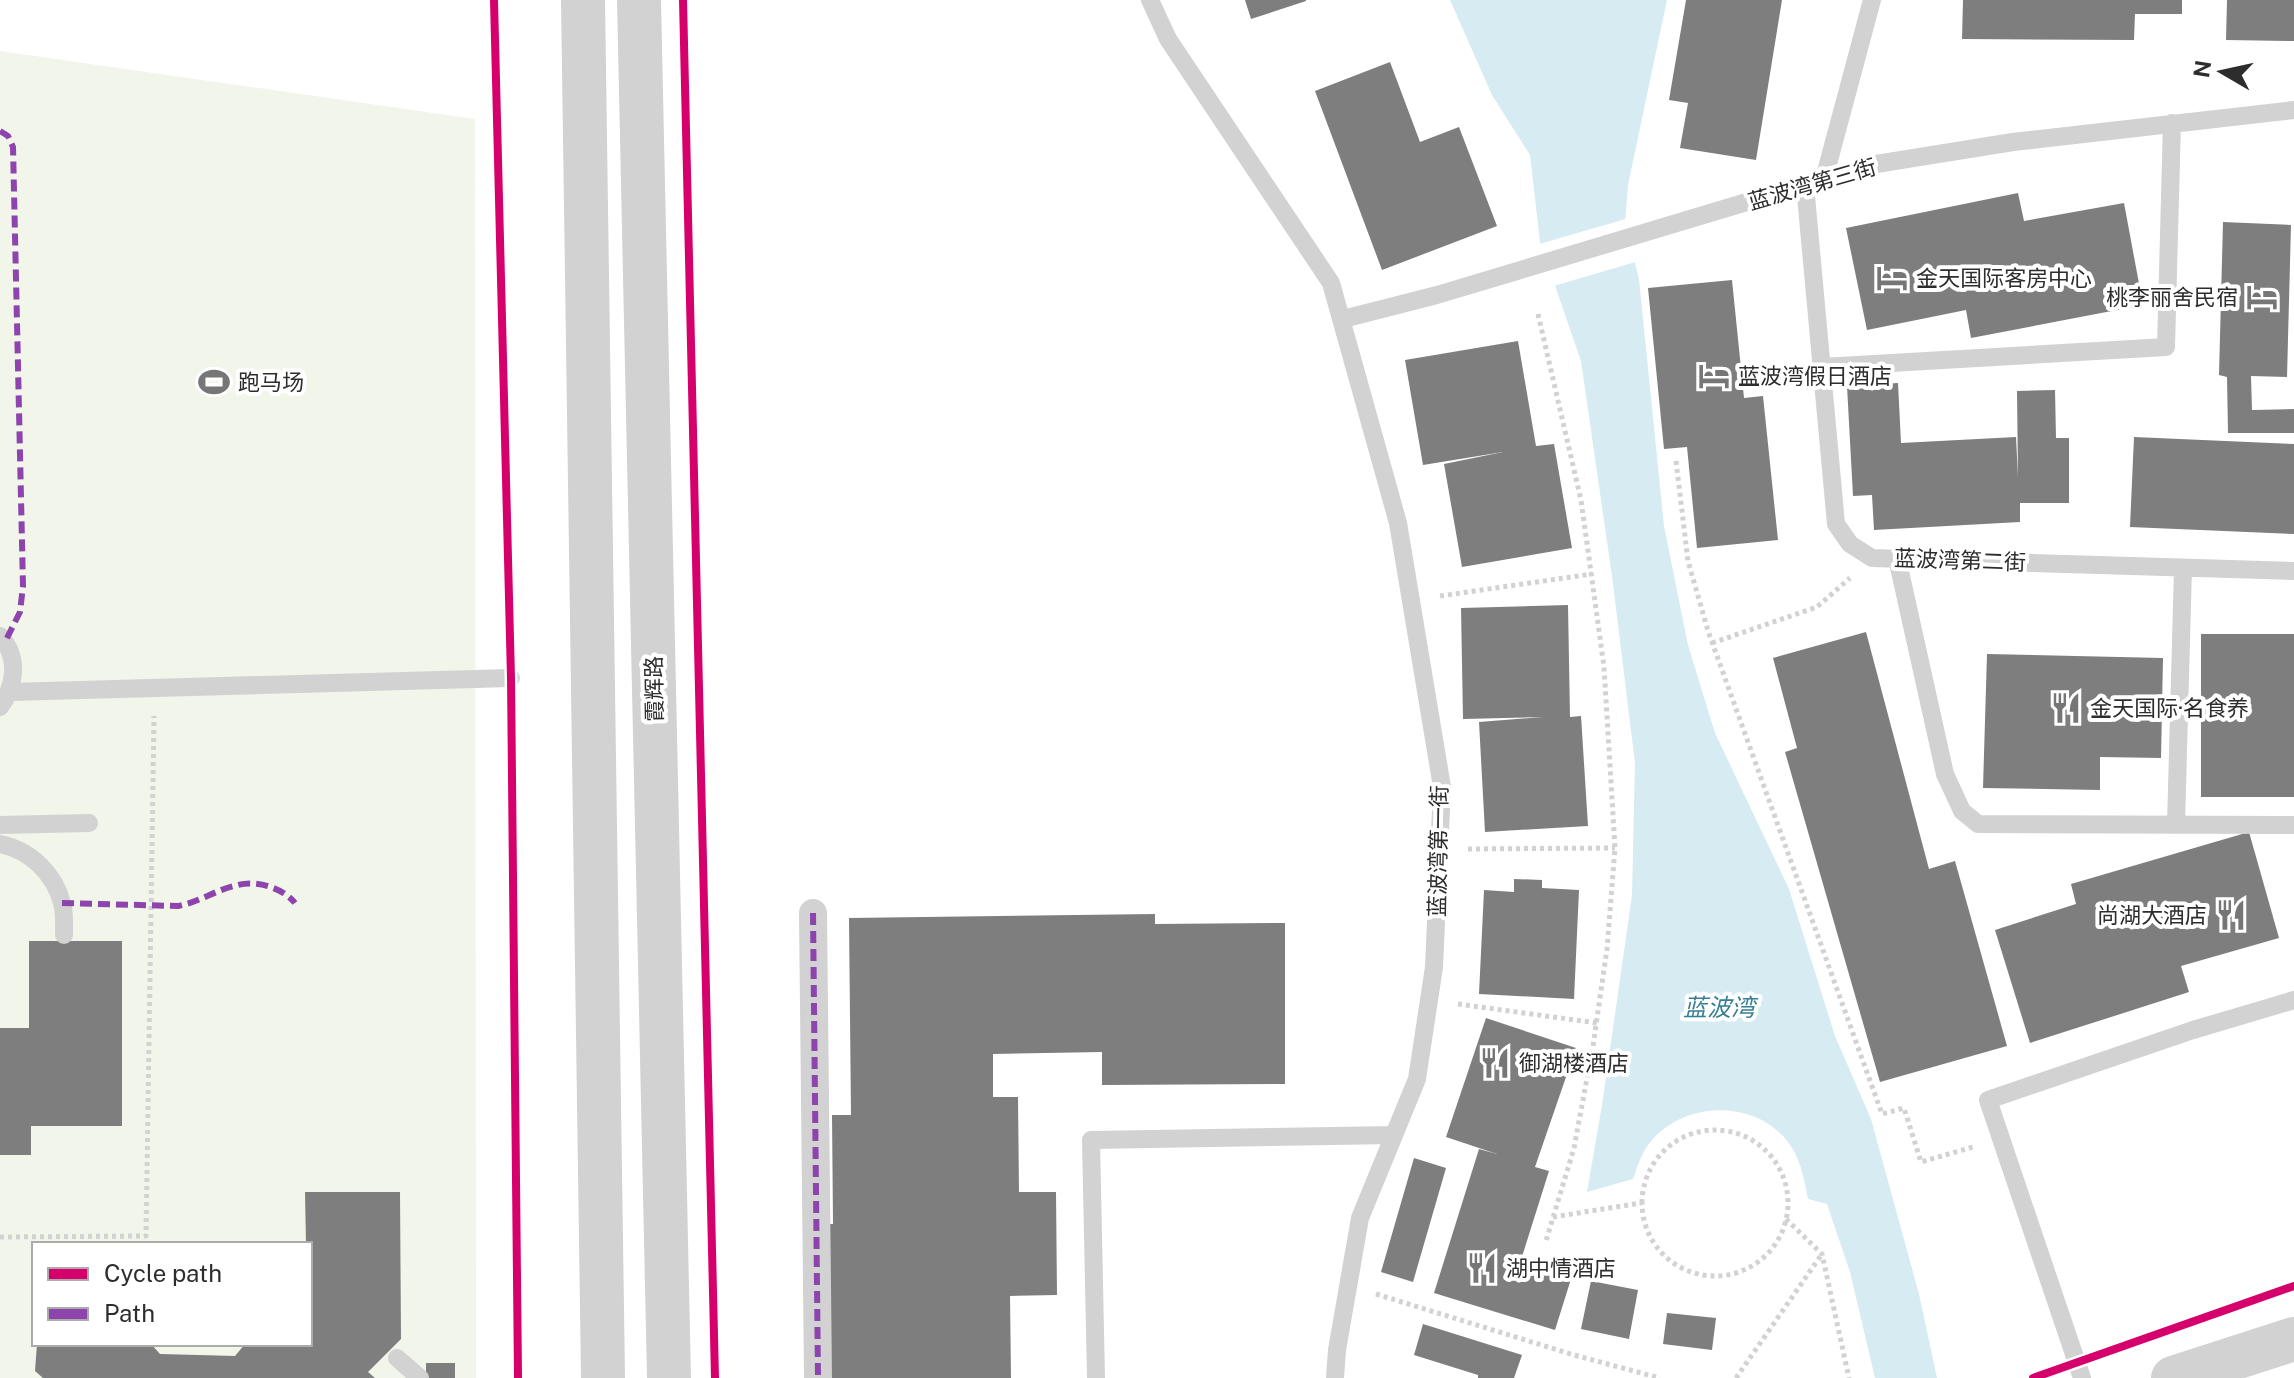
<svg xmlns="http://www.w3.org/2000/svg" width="2294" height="1378" viewBox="0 0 2294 1378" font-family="'Public Sans','Noto Sans SC',sans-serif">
<rect width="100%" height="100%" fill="#fff"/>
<!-- green -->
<path fill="#f1f5ea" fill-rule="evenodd" d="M0,51L475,119L476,1378H0ZM34,1244H310V1344H34Z"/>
<!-- water -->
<path fill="#d6ecf2" d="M1450,0H1667L1628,185L1625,223L1639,279L1664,526L1688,645L1715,733L1789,889L1835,1036L1871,1119L1919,1294L1937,1378H1875L1850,1272L1827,1204L1808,1199C1804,1179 1801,1159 1788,1142C1755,1099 1686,1101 1652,1140C1642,1151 1638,1165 1633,1179L1587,1192L1602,1105L1632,895L1635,763L1612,576L1581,361L1540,242L1530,155L1492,95Z"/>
<!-- pier -->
<path fill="#fff" d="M1629,218L1639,261L1550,287L1536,245Z"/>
<!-- building -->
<path fill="#7e7e7e" d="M1245,0H1306V1L1251,19Z
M1686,0H1782L1756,160L1680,148L1688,103L1669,100Z
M1963,0H2182V14H2135L2134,40L1962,39Z
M2227,0H2294V41L2226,40Z
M1390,62L1420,142L1459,127L1497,226L1382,270L1315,91Z
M2018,193L2024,221L2124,203L2143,305L1971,338L1966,310L1867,330L1846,228Z
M2223,222L2291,225L2287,377L2251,376L2252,410L2294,409V433H2228L2227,377L2219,375Z
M1732,280L1744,398L1763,396L1778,540L1697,548L1687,447L1664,449L1648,288Z
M1518,341L1536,446L1554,444L1572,548L1462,567L1444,464L1503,452L1423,465L1405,360Z
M1898,383L1901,443L2016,437L2018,477L2017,391L2055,390L2056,438H2069V503H2020V522L1874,530L1872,495L1853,496L1847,386Z
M2134,437L2294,444V534L2130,527Z
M1568,605L1570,717L1581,716L1588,826L1485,832L1479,722L1543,717L1463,719L1461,608Z
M1866,632L1929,869L1955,861L2007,1046L1880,1082L1785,752L1797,748L1773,658Z
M2201,634H2294V797H2201Z
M1987,654L2163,658L2161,758L2100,757V790L1983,788Z
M2249,832L2279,938L2181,966L2189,992L2030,1043L1995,930L2076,904L2071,884Z
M1514,879L1542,880V888L1579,890L1574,999L1479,994L1484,890L1514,892Z
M1155,914V924L1285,923V1084L1102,1085V1052L993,1054V1097H1018L1019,1192H1056L1057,1295L1010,1296L1011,1378H826L825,1224H833L832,1115H851L849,918Z
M29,941H122V1126H31V1155H0V1028H29Z
M1486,1018L1576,1048L1535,1167L1549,1171L1520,1263L1571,1279L1555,1330L1434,1293L1479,1149L1497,1154L1446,1137Z
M1414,1158L1446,1168L1413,1282L1381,1272Z
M305,1192H400L401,1339L368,1372L375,1378H43L35,1371L37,1344H151L160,1354L235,1356L245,1344H310V1244H306Z
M1591,1281L1638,1290L1629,1339L1581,1329Z
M1667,1313L1716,1318L1712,1350L1663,1344Z
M1423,1324L1522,1355L1514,1378H1478V1375L1414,1355Z
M426,1363H455V1378H426Z"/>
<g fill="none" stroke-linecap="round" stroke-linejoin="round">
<!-- path -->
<path stroke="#d2d2d2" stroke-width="5" stroke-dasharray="4 4" stroke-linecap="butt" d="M1538,314L1581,500L1604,667L1615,848L1607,949L1593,1046L1574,1148L1546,1241
M1676,461L1688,561L1708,631L1882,1114L1904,1108L1921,1162L1973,1147
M1440,596L1592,574
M1712,643L1817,607L1850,578
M1468,849L1615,848
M1458,1004L1597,1023
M1642 1203a73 73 0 1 1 146 0a73 73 0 1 1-146 0Z
M1553,1217L1641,1203
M1786,1219L1822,1254L1849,1378
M0,1237L146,1236L154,716
M1376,1294L1574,1355L1660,1378
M1736,1378L1822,1254"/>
<!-- service -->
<path stroke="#d2d2d2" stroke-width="18" d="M1150,0L1168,39L1331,283L1398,523L1442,787L1434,967L1417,1079L1360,1218L1337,1350L1335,1378
M1824,179L1872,0
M1805,185L1836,524L1850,544L1872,558L2294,571
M1343,319L1437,295L1870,165L2013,142L2294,110
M1822,367L2166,347L2172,123
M1897,558L1945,774L1962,811L1978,824L2294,825
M0,636C19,657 16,685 0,707
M10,692L511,678
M0,825L89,823
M2176,825L2183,568
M0,844C30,850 54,873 62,903C65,913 64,925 64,935
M397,1358L420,1378
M1096,1378L1091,1140L1394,1135
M2082,1378L1988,1100L2193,1030L2294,1000"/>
<!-- pedestrian -->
<path stroke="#d2d2d2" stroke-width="28" d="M813,913L818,1378"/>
<!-- tertiary -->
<path stroke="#d2d2d2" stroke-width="44" d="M583,0L603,1378
M639,0L669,1378
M2173,1378L2294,1339"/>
<!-- quiet -->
<path stroke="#8e44ad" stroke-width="6" stroke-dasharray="12 6" stroke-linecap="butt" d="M0,131L8,136L13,147L23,586L20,612L5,642
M62,903L178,906C200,902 217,889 238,885C257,880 283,888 295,903
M813,913L818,1378"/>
<defs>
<path id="cycleway" d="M494,0L511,678L518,1378
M683,0L715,1378
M2033,1378L2294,1286"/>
</defs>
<!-- cycleway casing -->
<use href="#cycleway" stroke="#fff" stroke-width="13"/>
<!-- cycleway -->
<use href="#cycleway" stroke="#d6006c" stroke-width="8"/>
</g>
<!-- icons -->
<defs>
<symbol id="hotel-bare" viewBox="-9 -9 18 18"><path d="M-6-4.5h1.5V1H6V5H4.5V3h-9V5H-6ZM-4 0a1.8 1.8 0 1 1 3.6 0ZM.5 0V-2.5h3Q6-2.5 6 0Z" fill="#767676" stroke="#fff" stroke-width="2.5" paint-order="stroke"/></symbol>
<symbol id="stadium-bare" viewBox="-9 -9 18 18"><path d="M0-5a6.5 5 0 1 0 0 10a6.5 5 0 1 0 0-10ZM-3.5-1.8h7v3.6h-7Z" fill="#767676" stroke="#fff" stroke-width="2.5" paint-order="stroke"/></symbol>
<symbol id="restaurant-bare" viewBox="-9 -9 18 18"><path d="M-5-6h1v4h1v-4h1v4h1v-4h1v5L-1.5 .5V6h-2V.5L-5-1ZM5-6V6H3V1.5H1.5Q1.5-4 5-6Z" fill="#767676" stroke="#fff" stroke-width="2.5" paint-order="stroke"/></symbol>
</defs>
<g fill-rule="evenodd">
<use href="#hotel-bare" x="1870" y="256" width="44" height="44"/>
<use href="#hotel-bare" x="2240" y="275" width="44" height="44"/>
<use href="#hotel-bare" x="1692" y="354" width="44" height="44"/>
<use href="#stadium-bare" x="192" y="360" width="44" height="44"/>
<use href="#restaurant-bare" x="2044" y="686" width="44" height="44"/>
<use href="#restaurant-bare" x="2209" y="893" width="44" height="44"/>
<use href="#restaurant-bare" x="1473" y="1041" width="44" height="44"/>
<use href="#restaurant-bare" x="1460" y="1246" width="44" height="44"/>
</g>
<g text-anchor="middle" stroke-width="8" stroke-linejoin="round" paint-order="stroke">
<!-- street labels -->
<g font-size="22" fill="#2d2d2d" stroke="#fff">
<text transform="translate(1812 184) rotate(-16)" y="8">蓝波湾第三街</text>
<text transform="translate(1960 560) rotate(2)" y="8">蓝波湾第二街</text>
<text transform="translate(654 689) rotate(-91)" y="8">霞辉路</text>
<text transform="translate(1438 851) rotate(-89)" y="8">蓝波湾第一街</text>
</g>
<!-- poi labels -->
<g font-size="22" fill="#2d2d2d" stroke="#fff" text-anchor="start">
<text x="1916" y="286">金天国际客房中心</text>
<text x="2238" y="305" text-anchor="end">桃李丽舍民宿</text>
<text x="1738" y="384">蓝波湾假日酒店</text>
<text x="238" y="390">跑马场</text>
<text x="2090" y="716">金天国际·名食养</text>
<text x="2207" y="923" text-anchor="end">尚湖大酒店</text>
<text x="1519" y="1071">御湖楼酒店</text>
<text x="1506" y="1276">湖中情酒店</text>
</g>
<!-- water labels -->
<g font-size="24" font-style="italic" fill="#377f93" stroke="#fff">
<text x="1719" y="1016">蓝波湾</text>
</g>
</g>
<!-- legend -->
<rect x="32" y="1242" width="280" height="104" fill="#ffffff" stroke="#ababab" stroke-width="2"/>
<rect x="48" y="1268" width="40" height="12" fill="#d6006c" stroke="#ababab" stroke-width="2"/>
<text x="104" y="1282" font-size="24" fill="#2d2d2d">Cycle path</text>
<rect x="48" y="1308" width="40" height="12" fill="#8e44ad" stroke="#ababab" stroke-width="2"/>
<text x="104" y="1322" font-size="24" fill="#2d2d2d">Path</text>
<!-- north arrow -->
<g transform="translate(2222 72) rotate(279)" stroke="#ffffff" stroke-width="6" paint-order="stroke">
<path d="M0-6L14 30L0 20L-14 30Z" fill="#2d2d2d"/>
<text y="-12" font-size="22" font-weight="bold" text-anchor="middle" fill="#2d2d2d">N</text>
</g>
</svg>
